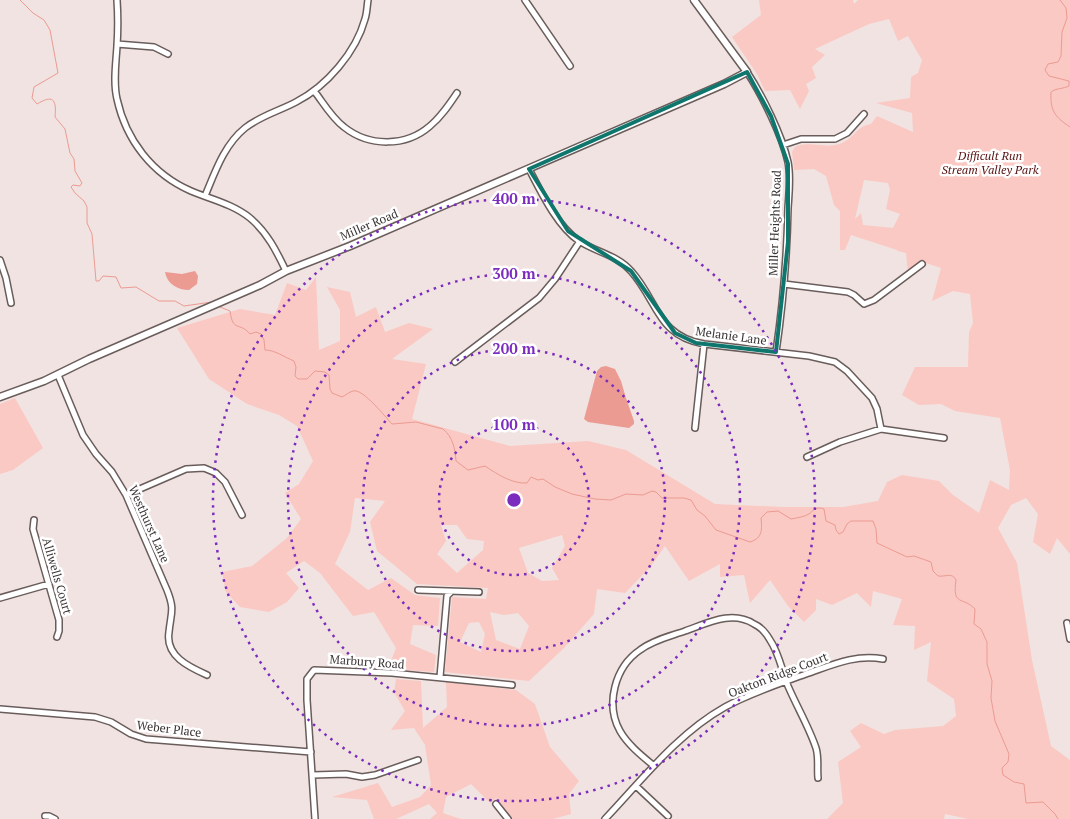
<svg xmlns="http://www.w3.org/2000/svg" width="1070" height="819" viewBox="0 0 1070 819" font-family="'PT Serif',serif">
<rect width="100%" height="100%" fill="#f1e3e1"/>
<!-- green -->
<path fill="#fac9c3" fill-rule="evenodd" d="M759,0H853L854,4L858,0H1070V554L1057,538L1050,554L1033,542L1038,514L1026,498L1011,505L998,528L1017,563L1032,660L1051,746L1070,760V819H968L945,814L944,819H827L843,803L838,762L861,747L850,731L861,723L884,734L895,730L943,726L956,716L954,699L927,681L931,642L914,650L915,626L893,625L902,599L873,591L871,607L857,593L832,605L816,599V610L804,622L788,606L770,580L750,603L744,575L720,577V564L689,581L665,546L651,566L625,593L597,589L594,614L564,648L529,681L445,672L452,597L486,599L488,588L417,584L377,551L370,522L385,501L355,498L350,532L335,564L368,590L391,578L415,595L440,598L438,626L413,625L410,644L436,655L434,672L388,669L396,648L374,612L353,616L320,573L304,561L286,573L299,588L287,602L269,612L240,607L226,592L222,572L252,566L287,538L301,519L285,493L299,484L313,461L297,426L279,415L247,404L209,379L177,328L240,309L275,315L287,283L306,290L316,277L319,350L340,341V310L327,287L350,292L356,317L376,307L385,332L409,323L433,329L392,359L426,364L412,419L510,446L588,441L626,450L715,504L784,507H843L878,501L887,482L902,475L939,481L953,495L979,513L990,480L1009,490L1010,470L1000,418L955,411L941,404L919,405L902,395L915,367H968L969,332L973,323L970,294L953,291L932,301L941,268L926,263L908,272L906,253L898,251L897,250L851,235L845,250H840V211L834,205L826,176L814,169L794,170L792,152L795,147C810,140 826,150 842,143C855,137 857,126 871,124L877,116L913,132L912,113L876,103L910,98L911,77L918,73L922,60L908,36L898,41L889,19L869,24L815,49L825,55L812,67L816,78L806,84L809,91L800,109L790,90L765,91L757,74L732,37L761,15ZM864,180L888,183L890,190L886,209L900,214L893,228L863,225L861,213L855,219ZM441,525H457L467,539L484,541L483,550L457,573L437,554L446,541ZM562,535L565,546L552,568L559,580L542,581L528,573L519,548ZM490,612L504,615L518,613L529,626L520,649L496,640ZM479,622L485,634L481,652L460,642L469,623Z
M15,398L43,448L13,470L0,474V404Z
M396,679L421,681L423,728L447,707L446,682L516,690L535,704L550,747L579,781L569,794L571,814L553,819H513L496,798L490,803L471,784L446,797L443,813L461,819H430L437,813L429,804L396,819H374L367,800L332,797L378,783L392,807L420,797L431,785L425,745L414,728L391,730L405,711L394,692Z"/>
<!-- water -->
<path fill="#eb9b92" d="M195,271L198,276L197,284L189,290C178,290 167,284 165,272L182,274Z
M606,366L615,369L621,381L626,398L634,421V424L629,428L588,422L584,419L597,371L601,367Z"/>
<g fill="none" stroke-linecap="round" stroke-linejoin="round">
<!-- stream -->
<path stroke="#eb9b92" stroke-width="1" d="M20,0L33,13L44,20L50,30L58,73L34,87L32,98L37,104C52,95 57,98 55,117L65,129L70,153L74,159L75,171L82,183L80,186L73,185L71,187L75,193L84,201L87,207V223L92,234L96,281H99L103,276L116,277L121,288L136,287L159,301H175L184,306L212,302
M1060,0L1066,8L1067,18L1062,32L1061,56L1058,62L1048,64L1045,70L1049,76L1069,81V86C1063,89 1056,88 1051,92C1050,111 1055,117 1070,127
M220,307L230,311C233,333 239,321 250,334L256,332L261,334L264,340L265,350C275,350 284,357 294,361L296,367L295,376L298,379H307L315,371L325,372L329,375L330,389L332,393L342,397C346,395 349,392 353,391C363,388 386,418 392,424L416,422L443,429C453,437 455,449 456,461L468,470L485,466C497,474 512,484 527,483L531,477L538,480L543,479L555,487L572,494L595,499L611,500L626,494L643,495L652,491L656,492L662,498H684L691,500L697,510L705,516L716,530L750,542C763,538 762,529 761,518L767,512L778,511L791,519C796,518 804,517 809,514C814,510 816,506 824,509L826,521L835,525L836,530L839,534L843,532L847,524L851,521H873L876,529L877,543L907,557L914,556L931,562L933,571L938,576C946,577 952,572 956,580C952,607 963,596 975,609L974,624L981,629L987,642V664L992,681L991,698L995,721L1009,754L1008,762L1002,768L1003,775L1014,782L1024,784L1026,803L1043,802L1055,814L1058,819"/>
<defs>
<path id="minor" d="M117,0C118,15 118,31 117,46C116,63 113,82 117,99C126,140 152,174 191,191C210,199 233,204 250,218C267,232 277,252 286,271
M525,0L570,66
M117,44L154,47L168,54
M747,72C762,95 782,135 788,162C791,177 789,193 788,208C787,256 783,304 776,352
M315,92C324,104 332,118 344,127C369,147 406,147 430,126C441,117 449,105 457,93
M783,145L801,139H835L847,133L864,114
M529,169C541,192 557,226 579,241C596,252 617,255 631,271C658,301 657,336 704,344L809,356L835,362L847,371L872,398L877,409L881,429
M205,196C215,172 224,145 245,128C260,116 279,111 296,102C327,86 356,52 365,19C367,13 367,6 368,0
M0,260L6,278L11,303
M784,284L848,292L854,295L864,304L874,300L922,264
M455,362L539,298L555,279L580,241
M58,375L83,435L96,454L112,472L126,495L167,590C175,610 171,612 169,632C165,656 189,667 207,675
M695,428L704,344
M807,457L840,442L881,429L944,438
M126,495L186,469L204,468L216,473L225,482L242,515
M34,520L33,529L59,620V631L57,637
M418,590L479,592
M0,598L49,584
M1067,623L1070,639
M440,677L447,596L451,592
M0,709L95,717L111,722L131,734L146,739L311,752
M654,766C642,756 628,745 620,731C605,704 615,667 640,650C653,640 671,636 685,631C708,623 732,610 754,624C761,627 766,633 770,640C779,653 782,671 788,686C797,707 809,727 816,748C819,757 817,769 818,778
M313,775L346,774L362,777L375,775L418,760
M636,786L668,816
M496,804L508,819
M45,816H49L55,819
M315,819L307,700V679L314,670L392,673L512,685
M605,819C642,780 677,734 725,707C750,693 779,684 806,674C832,665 855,654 883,659"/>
<path id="tertiary" d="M0,397L44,381L89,359L260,285L286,271L350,246L724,84L747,72L694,0"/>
</defs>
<!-- minor casing -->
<use href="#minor" stroke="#695d5b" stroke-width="8"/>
<!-- tertiary casing -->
<use href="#tertiary" stroke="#695d5b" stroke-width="9"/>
<!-- minor -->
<use href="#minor" stroke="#fff" stroke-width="5"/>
<!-- tertiary -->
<use href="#tertiary" stroke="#fff" stroke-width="6"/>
</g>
<!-- marked area -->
<path fill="none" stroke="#0f766e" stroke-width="4" stroke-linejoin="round" d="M747,72L771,116L788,164V242L776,352L696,343L675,333L631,271L568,231L529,169Z"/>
<!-- distance rings -->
<g fill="none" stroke="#7b2cbf" stroke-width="2.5" stroke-dasharray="2.5 5">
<circle cx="514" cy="500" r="75"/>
<circle cx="514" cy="500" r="151"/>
<circle cx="514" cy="500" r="226"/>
<circle cx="514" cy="500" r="301"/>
</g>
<g text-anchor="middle" stroke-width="5" stroke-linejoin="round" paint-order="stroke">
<!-- park labels -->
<g font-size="12" font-style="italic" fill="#581111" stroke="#fff">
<text x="990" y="160">Difficult Run<tspan x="990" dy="14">Stream Valley Park</tspan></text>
</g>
<!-- street labels -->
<g font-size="12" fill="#3a3433" stroke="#fff">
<text transform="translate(775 223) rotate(-88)" y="4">Miller Heights Road</text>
<text transform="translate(369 225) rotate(-23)" y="4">Miller Road</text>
<text transform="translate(731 336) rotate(8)" y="4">Melanie Lane</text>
<text transform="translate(149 524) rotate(66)" y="4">Westhurst Lane</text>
<text transform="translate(57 576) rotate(74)" y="4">Alliwells Court</text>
<text transform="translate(367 662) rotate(4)" y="4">Marbury Road</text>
<text transform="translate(778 675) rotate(-21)" y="4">Oakton Ridge Court</text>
<text transform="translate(169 729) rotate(7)" y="4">Weber Place</text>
</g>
</g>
<circle cx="514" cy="500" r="8" fill="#7b2cbf" stroke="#fff" stroke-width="2.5"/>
<g font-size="15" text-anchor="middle" font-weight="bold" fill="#7b2cbf" stroke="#fff" stroke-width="5" stroke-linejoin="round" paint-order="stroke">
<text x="514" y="204">400 m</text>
<text x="514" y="279">300 m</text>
<text x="514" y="354">200 m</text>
<text x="514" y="430">100 m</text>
</g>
</svg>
